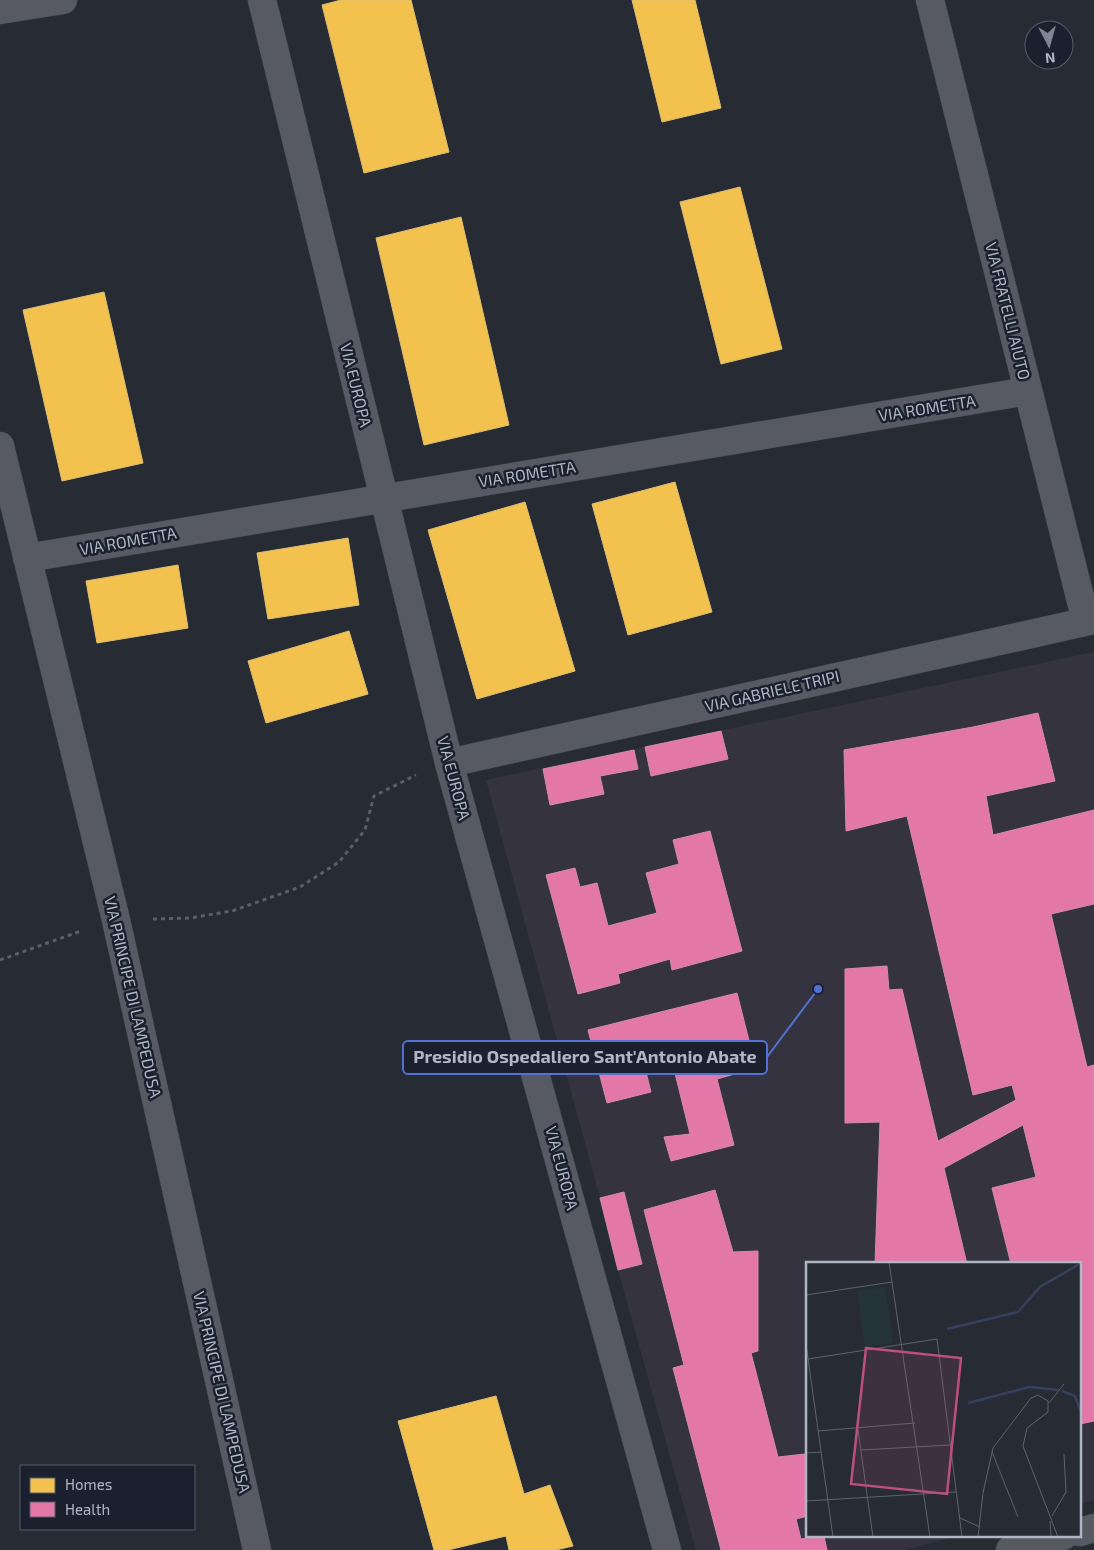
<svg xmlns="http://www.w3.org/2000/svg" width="1094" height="1550" viewBox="0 0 1094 1550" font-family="'Exo 2',sans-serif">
<rect width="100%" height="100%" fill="#272b34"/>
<!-- medical -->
<path fill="#353340" d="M1094,652V1500L1080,1504V1264H808V1536H957L904,1550H696L618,1270L600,1198L486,780Z"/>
<!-- homes -->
<path fill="#f2c14e" stroke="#debe72" d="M341,0H411L449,152L364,173L322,5Z
M632,0H695L721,108L662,122Z
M740,187L782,349L721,364L680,202Z
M461,217L509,425L424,445L376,238Z
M104,292L143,463L62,481L23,310Z
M675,482L712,612L628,635L592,504Z
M525,502L575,671L477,699L428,530Z
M348,538L359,605L268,619L257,553Z
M178,565L188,628L97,643L86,581Z
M349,631L368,694L266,723L248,661Z
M496,1396L524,1494L550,1485L573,1546L556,1550H509L506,1536L448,1550H434L398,1421Z"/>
<!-- health -->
<path fill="#e377a8" stroke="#d48ab1" d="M1038,713L1055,781L986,796L993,835L1094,810V904L1051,914L1087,1067L1094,1065V1421L1080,1424V1264H1011L992,1188L1036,1177L1023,1125L944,1168L967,1264H875L880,1122L845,1123V969L887,966L889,990L902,989L938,1141L1016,1100L1012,1085L973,1095L907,816L846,831L844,750L973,727Z
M721,731L728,759L651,776L645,747Z
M634,750L638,769L600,776L604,794L550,805L543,769Z
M710,831L742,951L672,970L670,959L618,974L620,983L578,994L546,875L575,868L580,887L597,883L608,926L657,913L646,873L679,864L673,840Z
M737,993L756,1068L717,1079L734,1145L671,1161L664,1137L690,1134L671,1057L644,1064L651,1092L607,1103L588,1030Z
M715,1190L733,1252L758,1251V1351L751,1353L778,1457L805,1454L808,1463V1516L796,1519L801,1539L824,1536L827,1550H721L673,1368L684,1365L644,1210Z
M624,1192L642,1264L618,1270L600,1198Z"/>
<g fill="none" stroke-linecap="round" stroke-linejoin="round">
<defs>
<path id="street" d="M262,0L449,763L667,1550
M930,0L1086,621
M0,10L63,0
M0,446L116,920L257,1550
M27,558L1028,391
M449,763L1094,620
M1080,1532L1094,1528
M1010,1550L1063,1536"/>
</defs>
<!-- street casing -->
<use href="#street" stroke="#43464d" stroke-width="29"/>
<!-- path -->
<path stroke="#5b5e66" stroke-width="3" stroke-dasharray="4 4" stroke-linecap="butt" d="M153,919L190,918L232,911L300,887L339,862L365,830L374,796L416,775
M0,960L81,931"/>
<!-- street -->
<use href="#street" stroke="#575a63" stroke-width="28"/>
</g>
<g text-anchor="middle" stroke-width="5" stroke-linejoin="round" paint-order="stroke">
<!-- street labels -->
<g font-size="16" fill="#b1b6c6" stroke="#1b202e">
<text transform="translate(1008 311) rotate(76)" y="6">VIA FRATELLI AIUTO</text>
<text transform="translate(356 385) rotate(76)" y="6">VIA EUROPA</text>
<text transform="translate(927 408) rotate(-9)" y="6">VIA ROMETTA</text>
<text transform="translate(527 474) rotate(-9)" y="6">VIA ROMETTA</text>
<text transform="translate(128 541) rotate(-10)" y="6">VIA ROMETTA</text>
<text transform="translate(772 691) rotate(-13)" y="6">VIA GABRIELE TRIPI</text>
<text transform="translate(454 778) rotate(75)" y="6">VIA EUROPA</text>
<text transform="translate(133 997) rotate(77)" y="6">VIA PRINCIPE DI LAMPEDUSA</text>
<text transform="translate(562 1168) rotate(75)" y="6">VIA EUROPA</text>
<text transform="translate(222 1392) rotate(77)" y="6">VIA PRINCIPE DI LAMPEDUSA</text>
</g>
</g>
<!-- overview -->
<g transform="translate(806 1262)">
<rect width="275" height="275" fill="#272b34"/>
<path d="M79,25L87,81L59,85L51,29Z" fill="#243439"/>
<path fill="none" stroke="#35405c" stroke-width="2.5" d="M141,67L212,50L234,25L275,1M256,129L269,134L275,150M162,141L224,125L252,128"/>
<path fill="none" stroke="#5e636e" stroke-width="1" d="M83,0L124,275M0,33L86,20M0,82L27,275M2,97L131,77L156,275M243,141L258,122M52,168L67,275M12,169L109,161M55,188L144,183M186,190L212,255M0,191L15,190M0,239L150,230M246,254L260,230L258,192M154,256L174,265M244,259L245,275M172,275L177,231L187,186L225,136L232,133L242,139V150L221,166L217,184L252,275"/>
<path fill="#bc4f80" fill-opacity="0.15" stroke="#bc4f80" stroke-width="2.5" d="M60,86L155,96L141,232L45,222Z"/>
<rect width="275" height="275" fill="none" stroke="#b1b6c6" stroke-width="2.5"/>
</g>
<!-- callouts -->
<path fill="none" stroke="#5172d2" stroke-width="2" d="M818 989L767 1057"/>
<circle fill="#5172d2" stroke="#1b202e" stroke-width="2" cx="818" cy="989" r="5"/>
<rect fill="#1b202e" stroke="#5172d2" stroke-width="2" x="403" y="1041" width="364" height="33" rx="5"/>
<g font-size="18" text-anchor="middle" font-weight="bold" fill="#b1b6c6">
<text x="585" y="1063">Presidio Ospedaliero Sant'Antonio Abate</text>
</g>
<!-- legend -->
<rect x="20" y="1465" width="175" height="65" fill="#1b202e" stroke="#575c6b"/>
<rect x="30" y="1478" width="25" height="15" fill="#f2c14e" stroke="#575c6b"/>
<text x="65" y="1490" font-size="15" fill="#b1b6c6">Homes</text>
<rect x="30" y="1502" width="25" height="15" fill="#e377a8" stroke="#575c6b"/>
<text x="65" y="1515" font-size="15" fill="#b1b6c6">Health</text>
<!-- north arrow -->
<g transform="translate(1049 45) rotate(174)"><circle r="24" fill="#1b202e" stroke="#575c6b"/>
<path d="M0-4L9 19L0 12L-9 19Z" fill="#818593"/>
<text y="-8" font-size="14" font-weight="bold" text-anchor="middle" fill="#b1b6c6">N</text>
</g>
</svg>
